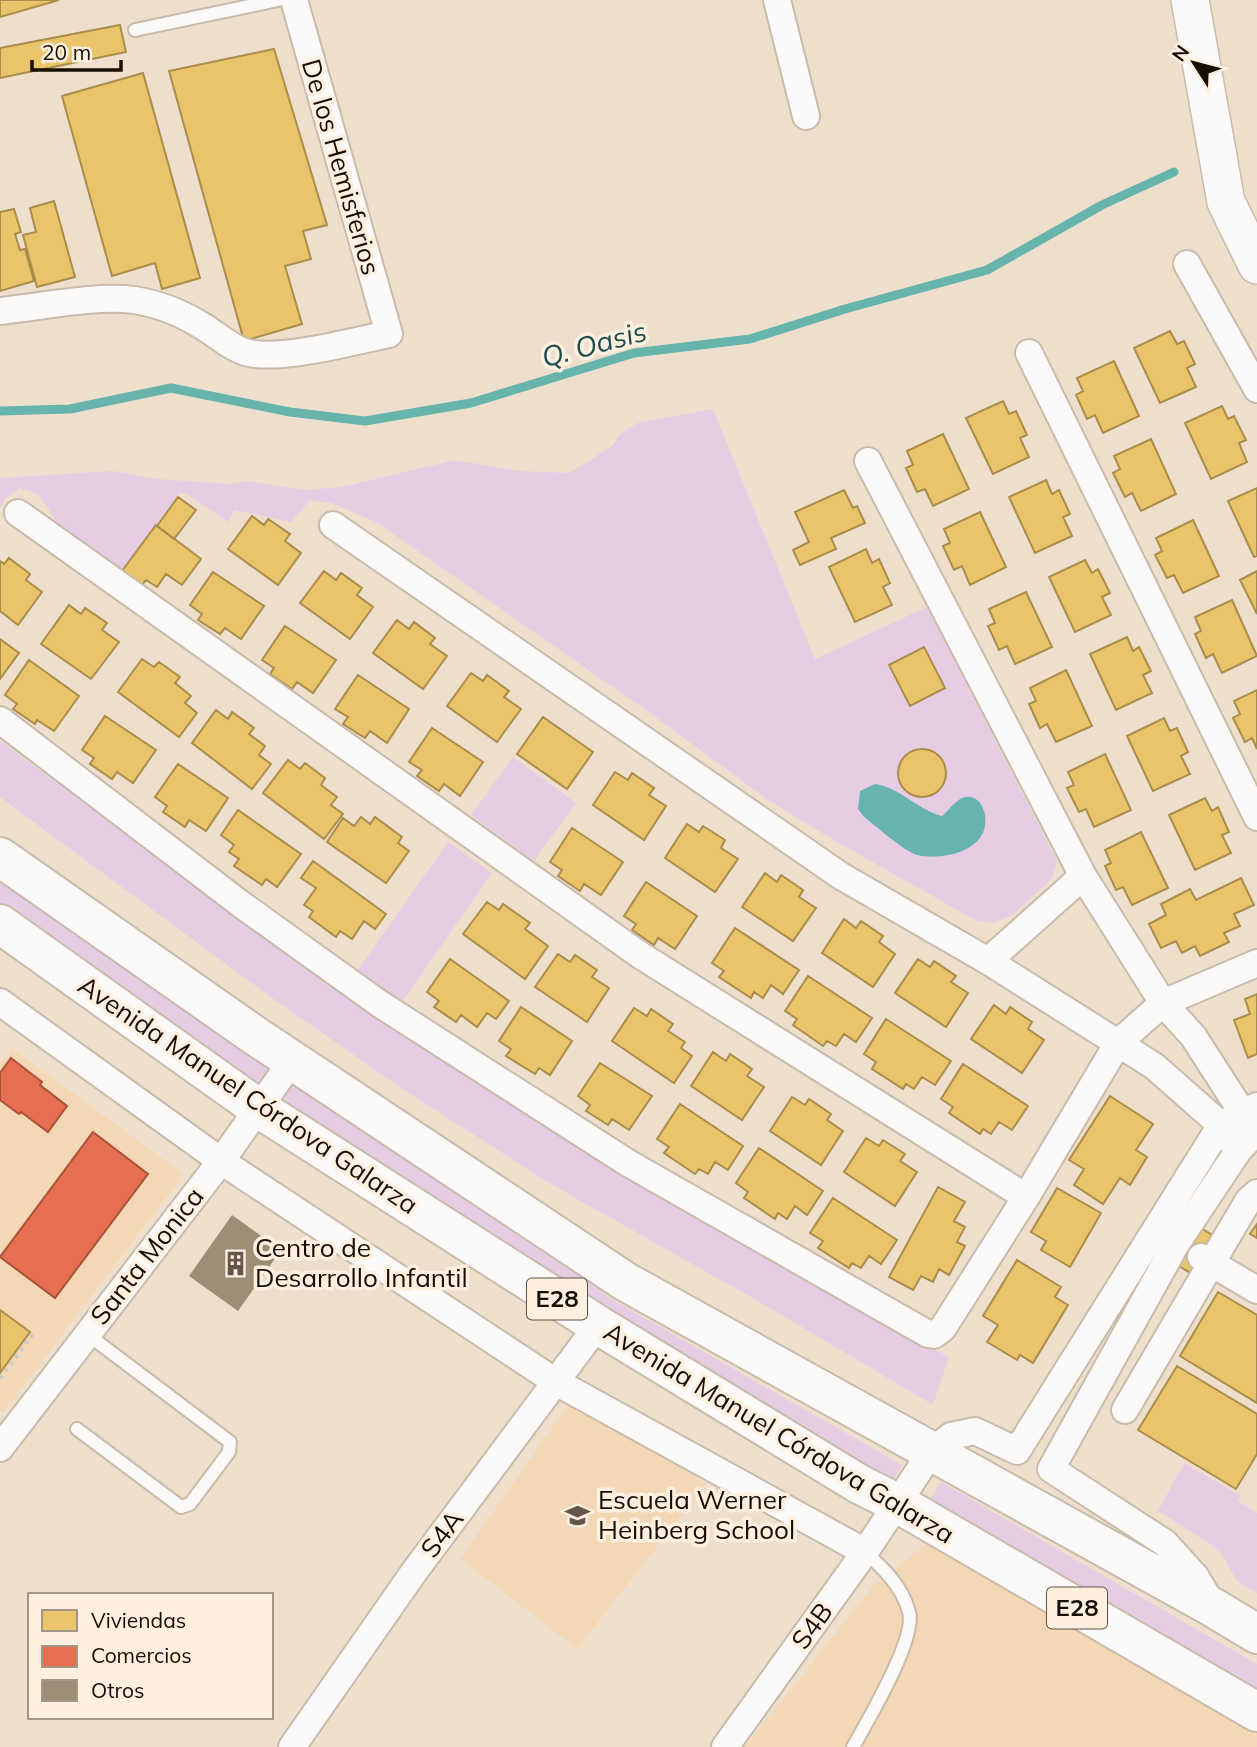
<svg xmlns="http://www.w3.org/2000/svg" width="1257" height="1747" viewBox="0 0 1257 1747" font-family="Mulish,sans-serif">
<rect width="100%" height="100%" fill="#eedfcd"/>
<!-- built -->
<path fill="#f4d8b6" d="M12,1048L181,1172L179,1181L3,1413L0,1411V1064Z
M572,1399L706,1484L577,1649L460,1559Z
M930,1541L1106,1639L1257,1733V1747H745L873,1586Z"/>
<!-- green -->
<path fill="#e7cde4" d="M713,409L815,659L927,607L1057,861L1052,879L1011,916L992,923L977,921L837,842L771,802L643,708L376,522L331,503L310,500L291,522L235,510L228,522L185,493H180L119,574L60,533L53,516L38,494L20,488L4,500L0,509V478L113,471L158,479L229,484L246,481L305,490L341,487L455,460L520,471L570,473L612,446L620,434L637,423Z
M0,741L237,914L561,1137L949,1357L933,1405L770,1308L549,1183L404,1090L272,998L0,797Z
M513,757L576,803L534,861L471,815Z
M448,842L492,873L402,1002L357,971Z
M0,874L269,1071L256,1089L0,905Z
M293,1080L552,1256L613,1300L902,1465L888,1489L276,1101Z
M1184,1463L1241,1496L1238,1501L1257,1513V1593L1237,1581L1222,1555L1212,1545L1158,1511Z
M941,1482L1257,1664V1690L927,1506Z"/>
<!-- water -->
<path fill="#67b4ad" d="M875,784C899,787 918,810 942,816C948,811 955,801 962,798C981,791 989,816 984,830C976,854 938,860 917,855C904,851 876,826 864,817L858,809L860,791Z"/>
<!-- homes -->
<path fill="#e9c46a" stroke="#ab8d4b" stroke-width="2" d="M0,0H59L0,17Z
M120,25L126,52L0,78V48Z
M274,49L327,225L303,231L311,259L285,266L302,324L244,341L169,71Z
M143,73L200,278L162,289L155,263L112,276L62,96Z
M54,201L75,277L37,287L23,235L36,232L30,208Z
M14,209L21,232L15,234L20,250L25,249L34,281L0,291V212Z
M1170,331L1177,344L1184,341L1195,364L1187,368L1196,387L1160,403L1134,348Z
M1114,361L1139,416L1103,433L1095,415L1087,419L1076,395L1083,391L1077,378Z
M1003,401L1009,414L1016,411L1027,435L1020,438L1029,457L993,474L966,418Z
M1222,406L1228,419L1234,416L1246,440L1239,443L1247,462L1211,479L1185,423Z
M943,434L969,489L933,506L925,489L917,492L906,468L913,465L907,451Z
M1151,439L1176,494L1141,511L1132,493L1125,497L1113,473L1120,469L1114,456Z
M1046,480L1052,494L1059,490L1070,514L1063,517L1072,536L1035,553L1009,497Z
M1257,488V556L1254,557L1228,501Z
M844,490L853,508L857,506L865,523L831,538L836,549L800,565L793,550L809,542L795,512Z
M178,497L196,510L174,539L157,526Z
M980,512L1006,567L970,585L962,566L954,570L943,546L950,543L944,529Z
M252,516L264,525L268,519L290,534L285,541L301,553L278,585L228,549Z
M1193,520L1219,576L1183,593L1174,575L1167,578L1155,555L1162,551L1156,538Z
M156,525L201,559L182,585L166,574L157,587L146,580L142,585L122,571Z
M866,549L872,563L879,559L890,583L883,587L892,605L855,622L829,567Z
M9,558L30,574L26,580L42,592L18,625L0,611V561L4,564Z
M1085,560L1092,573L1098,569L1110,593L1102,597L1111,615L1075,632L1049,577Z
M324,571L336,580L341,573L362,588L357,595L373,607L350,639L300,603Z
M1257,571V614L1240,580Z
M213,572L264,606L241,639L225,628L220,634L198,620L202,614L190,605Z
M1026,592L1052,647L1015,664L1007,646L999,650L988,626L995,623L989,609Z
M1232,600L1257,656L1222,673L1213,654L1206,658L1195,634L1201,631L1195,617Z
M69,605L81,614L85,608L107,623L102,630L119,642L91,679L41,644Z
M397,620L409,629L414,622L435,638L430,644L447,656L423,689L373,653Z
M285,626L336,660L313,693L297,682L292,689L270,674L274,668L262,660Z
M1127,637L1133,651L1139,647L1151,671L1143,675L1152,693L1116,710L1090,654Z
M0,639L19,653L0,679Z
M924,647L945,688L910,706L889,665Z
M142,659L154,667L159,662L180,677L175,683L191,696L185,703L197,713L179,737L118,692Z
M29,660L79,696L54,731L37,720L35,724L13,709L17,704L5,695Z
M1066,670L1092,726L1056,742L1047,724L1040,728L1029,704L1036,701L1030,688Z
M471,673L483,681L487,675L509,691L504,697L521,709L497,742L447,706Z
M358,675L409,709L387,743L370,731L365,738L343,724L348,717L335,709Z
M1257,690V749L1252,738L1245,742L1233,718L1240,714L1234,701Z
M216,710L228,719L232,712L254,728L249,734L265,746L259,755L271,764L252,789L192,743Z
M105,716L156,750L133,783L117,772L112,779L90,764L94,758L82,750Z
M543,717L593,752L567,789L517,754Z
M1164,718L1170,731L1177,728L1188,752L1181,756L1190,774L1153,791L1127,736Z
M432,728L483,762L460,796L444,784L439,791L417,776L422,770L409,762Z
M898 773a24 24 0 1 1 48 0a24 24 0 1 1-48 0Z
M1105,754L1131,810L1094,827L1086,809L1079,812L1067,788L1074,785L1068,772Z
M288,760L300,769L305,763L325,778L321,785L337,797L331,805L343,814L324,839L263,793Z
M178,764L228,798L206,831L189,820L185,827L163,812L167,806L155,797Z
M615,772L628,780L632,773L654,788L649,795L666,806L644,840L593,805Z
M1205,798L1212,811L1218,807L1229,832L1222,835L1231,853L1195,870L1169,815Z
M238,810L301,854L277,887L266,879L262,885L234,866L239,859L229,852L234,845L221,835Z
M361,817L370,824L375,817L402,837L398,843L409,851L386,883L327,842L343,818L354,826Z
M687,824L699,832L703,826L725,840L721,848L738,859L715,892L665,858Z
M572,828L623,862L601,895L584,884L580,891L558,876L562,870L550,862Z
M1141,832L1168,888L1132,905L1123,887L1116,890L1105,866L1111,863L1105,850Z
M313,861L386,914L375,929L364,921L352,939L340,931L336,937L309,917L313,911L304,905L316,888L301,878Z
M765,873L777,882L781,875L803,890L799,897L816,908L793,941L742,907Z
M1241,878L1254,905L1234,914L1240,926L1224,933L1229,942L1200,956L1195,946L1182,953L1176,941L1161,948L1149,924L1166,915L1161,904L1190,889L1196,900Z
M646,882L697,916L675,949L658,938L654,945L632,930L636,924L624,916Z
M487,902L499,910L503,904L530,923L525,929L548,946L525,979L463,934Z
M844,919L856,928L861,921L883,936L879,942L895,954L873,987L822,953Z
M735,928L799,970L783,994L771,985L763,998L754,992L751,998L719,977L724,971L712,963Z
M558,954L570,962L575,955L597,970L592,977L609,988L587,1022L535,987Z
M450,959L509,1001L496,1019L487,1013L477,1027L461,1015L456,1022L434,1007L439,1001L427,992Z
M918,959L930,967L934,961L956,976L951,982L968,993L946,1027L895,993Z
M808,976L872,1018L856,1042L844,1034L836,1046L827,1041L823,1046L793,1025L797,1019L785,1011Z
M1257,994V1054L1248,1058L1234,1020L1250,1014L1245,999Z
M994,1005L1006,1014L1010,1007L1032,1022L1028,1029L1044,1040L1022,1073L971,1039Z
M521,1007L572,1041L550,1075L539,1068L535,1074L506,1056L511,1049L499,1041Z
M634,1008L647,1016L651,1009L673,1024L668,1031L685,1042L681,1048L692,1056L674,1083L612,1041Z
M886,1019L951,1061L935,1085L922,1077L914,1089L906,1084L903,1089L872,1069L876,1062L864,1054Z
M713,1052L726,1061L730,1054L752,1069L747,1076L764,1087L742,1120L691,1086Z
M600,1063L652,1096L629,1130L612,1119L608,1125L586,1111L590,1105L578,1096Z
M963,1064L1028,1106L1012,1130L999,1122L991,1134L983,1129L980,1134L949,1113L953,1107L941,1099Z
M1110,1096L1153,1124L1136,1150L1147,1157L1130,1185L1120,1178L1103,1204L1074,1185L1084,1169L1069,1160Z
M792,1097L805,1105L809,1099L831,1114L827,1120L843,1131L821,1165L770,1131Z
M680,1104L743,1146L728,1170L715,1162L708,1174L699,1169L695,1174L664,1153L669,1147L657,1139Z
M866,1138L879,1146L883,1140L905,1154L900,1161L917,1172L895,1206L844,1172Z
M759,1148L823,1191L807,1215L795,1206L787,1219L778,1213L775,1219L744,1198L748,1192L736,1183Z
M938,1187L965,1202L954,1221L965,1227L957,1242L965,1246L949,1275L939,1269L933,1282L921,1276L913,1290L889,1277Z
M1057,1188L1101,1213L1070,1267L1041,1250L1046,1241L1031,1232Z
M833,1198L897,1240L881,1264L869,1256L861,1268L852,1263L849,1268L818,1248L823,1241L810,1233Z
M1257,1224V1238L1250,1234Z
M1201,1228L1214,1236L1192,1274L1179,1266Z
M1017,1260L1061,1287L1055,1297L1068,1305L1033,1363L1020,1355L1017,1360L987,1342L998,1325L983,1316Z
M1218,1292L1257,1315V1403L1180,1356Z
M0,1310L30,1332L0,1373Z
M1177,1366L1257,1414V1454L1236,1489L1138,1430Z"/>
<!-- shops -->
<path fill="#e76f51" stroke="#a95239" stroke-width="2" d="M11,1058L42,1082L40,1085L67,1106L48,1132L21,1112L19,1114L0,1100V1073Z
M93,1132L148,1174L55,1298L0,1257Z"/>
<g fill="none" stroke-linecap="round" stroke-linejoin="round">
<!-- stream -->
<path stroke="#67b4ad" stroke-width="9" d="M0,411L70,409L171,388L290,412L365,421L471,403L634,353L750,339L845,309L987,270L1102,205L1174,172"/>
</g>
<!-- building -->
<path fill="#9d8d77" d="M232,1215L281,1250L238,1311L189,1276Z"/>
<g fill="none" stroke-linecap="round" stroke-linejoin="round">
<defs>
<path id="lane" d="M135,30L278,0
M77,1429L181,1507L190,1504L229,1452L230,1442L87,1334
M853,1747C867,1722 917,1638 909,1612C902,1586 884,1569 865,1552"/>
<path id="street" d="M777,0L806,116
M1187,264L1257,389
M0,311C38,307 97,295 134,300C160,304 182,313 204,327C217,335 230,347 245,352C278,362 354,341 389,334L294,0
M1029,353L1257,817
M868,461L1083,876L1163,1003L1193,1036L1242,1112L1257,1128
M18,513L640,955L1026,1197
M333,525L841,876L988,961L1154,1066L1221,1125L1238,1151
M0,720L242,905L380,1004L628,1163L928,1334L934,1335L943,1328L1026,1197L1118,1043L1163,1003L1257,963
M988,961L1083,876
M0,1002L221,1161L556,1382L865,1552
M1201,1257L1257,1290
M1125,1410L1248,1201L1257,1193
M0,1448L221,1161L292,1061
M1213,1606L1195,1576L1165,1543L1051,1469L1176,1244L1238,1151L1250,1138
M292,1747L414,1572L598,1325
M725,1747L865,1552L932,1451L951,1436L975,1431L1017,1451L1221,1125L1257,1106"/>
<path id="secondary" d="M1190,0L1226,202L1257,265"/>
<path id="primary" d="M0,857L254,1035L626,1282L1214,1608L1257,1634
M0,924L258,1108L598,1325L859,1484L897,1503L1257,1712"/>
</defs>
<!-- lane casing -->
<use href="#lane" stroke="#c8bbab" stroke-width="16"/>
<!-- street casing -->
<use href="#street" stroke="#c8bbab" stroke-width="30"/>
<!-- secondary casing -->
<use href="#secondary" stroke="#c8bbab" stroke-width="40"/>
<!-- primary casing -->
<use href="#primary" stroke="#c8bbab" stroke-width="42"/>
<!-- path -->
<path stroke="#cec9c4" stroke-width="4.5" stroke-dasharray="3.5 5" stroke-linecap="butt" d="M0,1378L35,1331"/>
<!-- lane -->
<use href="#lane" stroke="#fcfaf8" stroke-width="12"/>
<!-- street -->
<use href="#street" stroke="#fcfaf8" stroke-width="26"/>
<!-- secondary -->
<use href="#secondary" stroke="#fcfaf8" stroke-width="37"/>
<!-- primary -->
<use href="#primary" stroke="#fcfaf8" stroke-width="38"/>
</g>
<!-- icons -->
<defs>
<symbol id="building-bare" viewBox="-9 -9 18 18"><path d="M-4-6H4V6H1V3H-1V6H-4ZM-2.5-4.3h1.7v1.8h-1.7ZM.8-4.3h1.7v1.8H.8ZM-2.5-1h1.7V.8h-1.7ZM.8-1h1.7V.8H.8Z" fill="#645749" stroke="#fdf0e0" stroke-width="2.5" paint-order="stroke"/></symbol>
<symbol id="university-bare" viewBox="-9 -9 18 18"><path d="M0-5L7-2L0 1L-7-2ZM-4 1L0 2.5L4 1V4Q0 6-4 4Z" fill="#645749" stroke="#fdf0e0" stroke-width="2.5" paint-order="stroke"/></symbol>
</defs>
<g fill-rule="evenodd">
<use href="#building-bare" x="218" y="1246" width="35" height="35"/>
<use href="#university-bare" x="560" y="1498" width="35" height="35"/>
</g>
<g text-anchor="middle" stroke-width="7" stroke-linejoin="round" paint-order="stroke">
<!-- shield labels -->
<g fill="#fdf0e0" stroke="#5d5245" stroke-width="2">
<rect x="527" y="1278.5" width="60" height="41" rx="5"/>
<rect x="1047" y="1587.5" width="60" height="41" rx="5"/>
</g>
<g font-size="24" font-weight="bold" fill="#190e02">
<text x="557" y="1307">E28</text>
<text x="1077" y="1616">E28</text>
</g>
<!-- street labels -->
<g font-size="26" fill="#190e02" stroke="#fdf0e0">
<text transform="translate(341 167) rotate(74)" y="9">De los Hemisferios</text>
<text transform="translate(248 1095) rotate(34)" y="9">Avenida Manuel Córdova Galarza</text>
<text transform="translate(147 1256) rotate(-52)" y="9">Santa Monica</text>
<text transform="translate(779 1433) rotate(31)" y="9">Avenida Manuel Córdova Galarza</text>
<text transform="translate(442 1534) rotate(-53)" y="9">S4A</text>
<text transform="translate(812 1626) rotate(-54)" y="9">S4B</text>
</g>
<!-- poi labels -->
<g font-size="26" fill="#190e02" stroke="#fdf0e0" text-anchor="start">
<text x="255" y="1257">Centro de<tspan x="255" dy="30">Desarrollo Infantil</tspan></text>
<text x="598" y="1509">Escuela Werner<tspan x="598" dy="30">Heinberg School</tspan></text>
</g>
<!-- water labels -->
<g font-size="28" font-style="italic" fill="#1b4c4a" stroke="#fdf0e0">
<text transform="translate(594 344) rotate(-15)" y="10">Q. Oasis</text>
</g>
</g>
<!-- legend -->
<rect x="28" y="1593" width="245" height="126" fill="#fdf0e0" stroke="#a29687" stroke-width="2"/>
<rect x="42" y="1610" width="35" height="21" fill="#e9c46a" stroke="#a29687" stroke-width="2"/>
<text x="91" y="1628" font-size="21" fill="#190e02">Viviendas</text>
<rect x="42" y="1646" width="35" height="21" fill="#e76f51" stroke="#a29687" stroke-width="2"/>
<text x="91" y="1663" font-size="21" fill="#190e02">Comercios</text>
<rect x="42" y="1680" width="35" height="21" fill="#9d8d77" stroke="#a29687" stroke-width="2"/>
<text x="91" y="1698" font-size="21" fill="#190e02">Otros</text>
<!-- north arrow -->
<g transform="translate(1194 63) rotate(306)" stroke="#fdf0e0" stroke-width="5" paint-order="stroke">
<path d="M0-5L12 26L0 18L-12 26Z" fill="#190e02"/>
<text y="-10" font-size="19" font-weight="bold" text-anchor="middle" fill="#190e02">N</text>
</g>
<!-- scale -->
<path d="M32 60v10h89v-10" fill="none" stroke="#190e02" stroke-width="3.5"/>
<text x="42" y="60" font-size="21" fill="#190e02" stroke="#fdf0e0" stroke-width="5" paint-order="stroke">20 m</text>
</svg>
